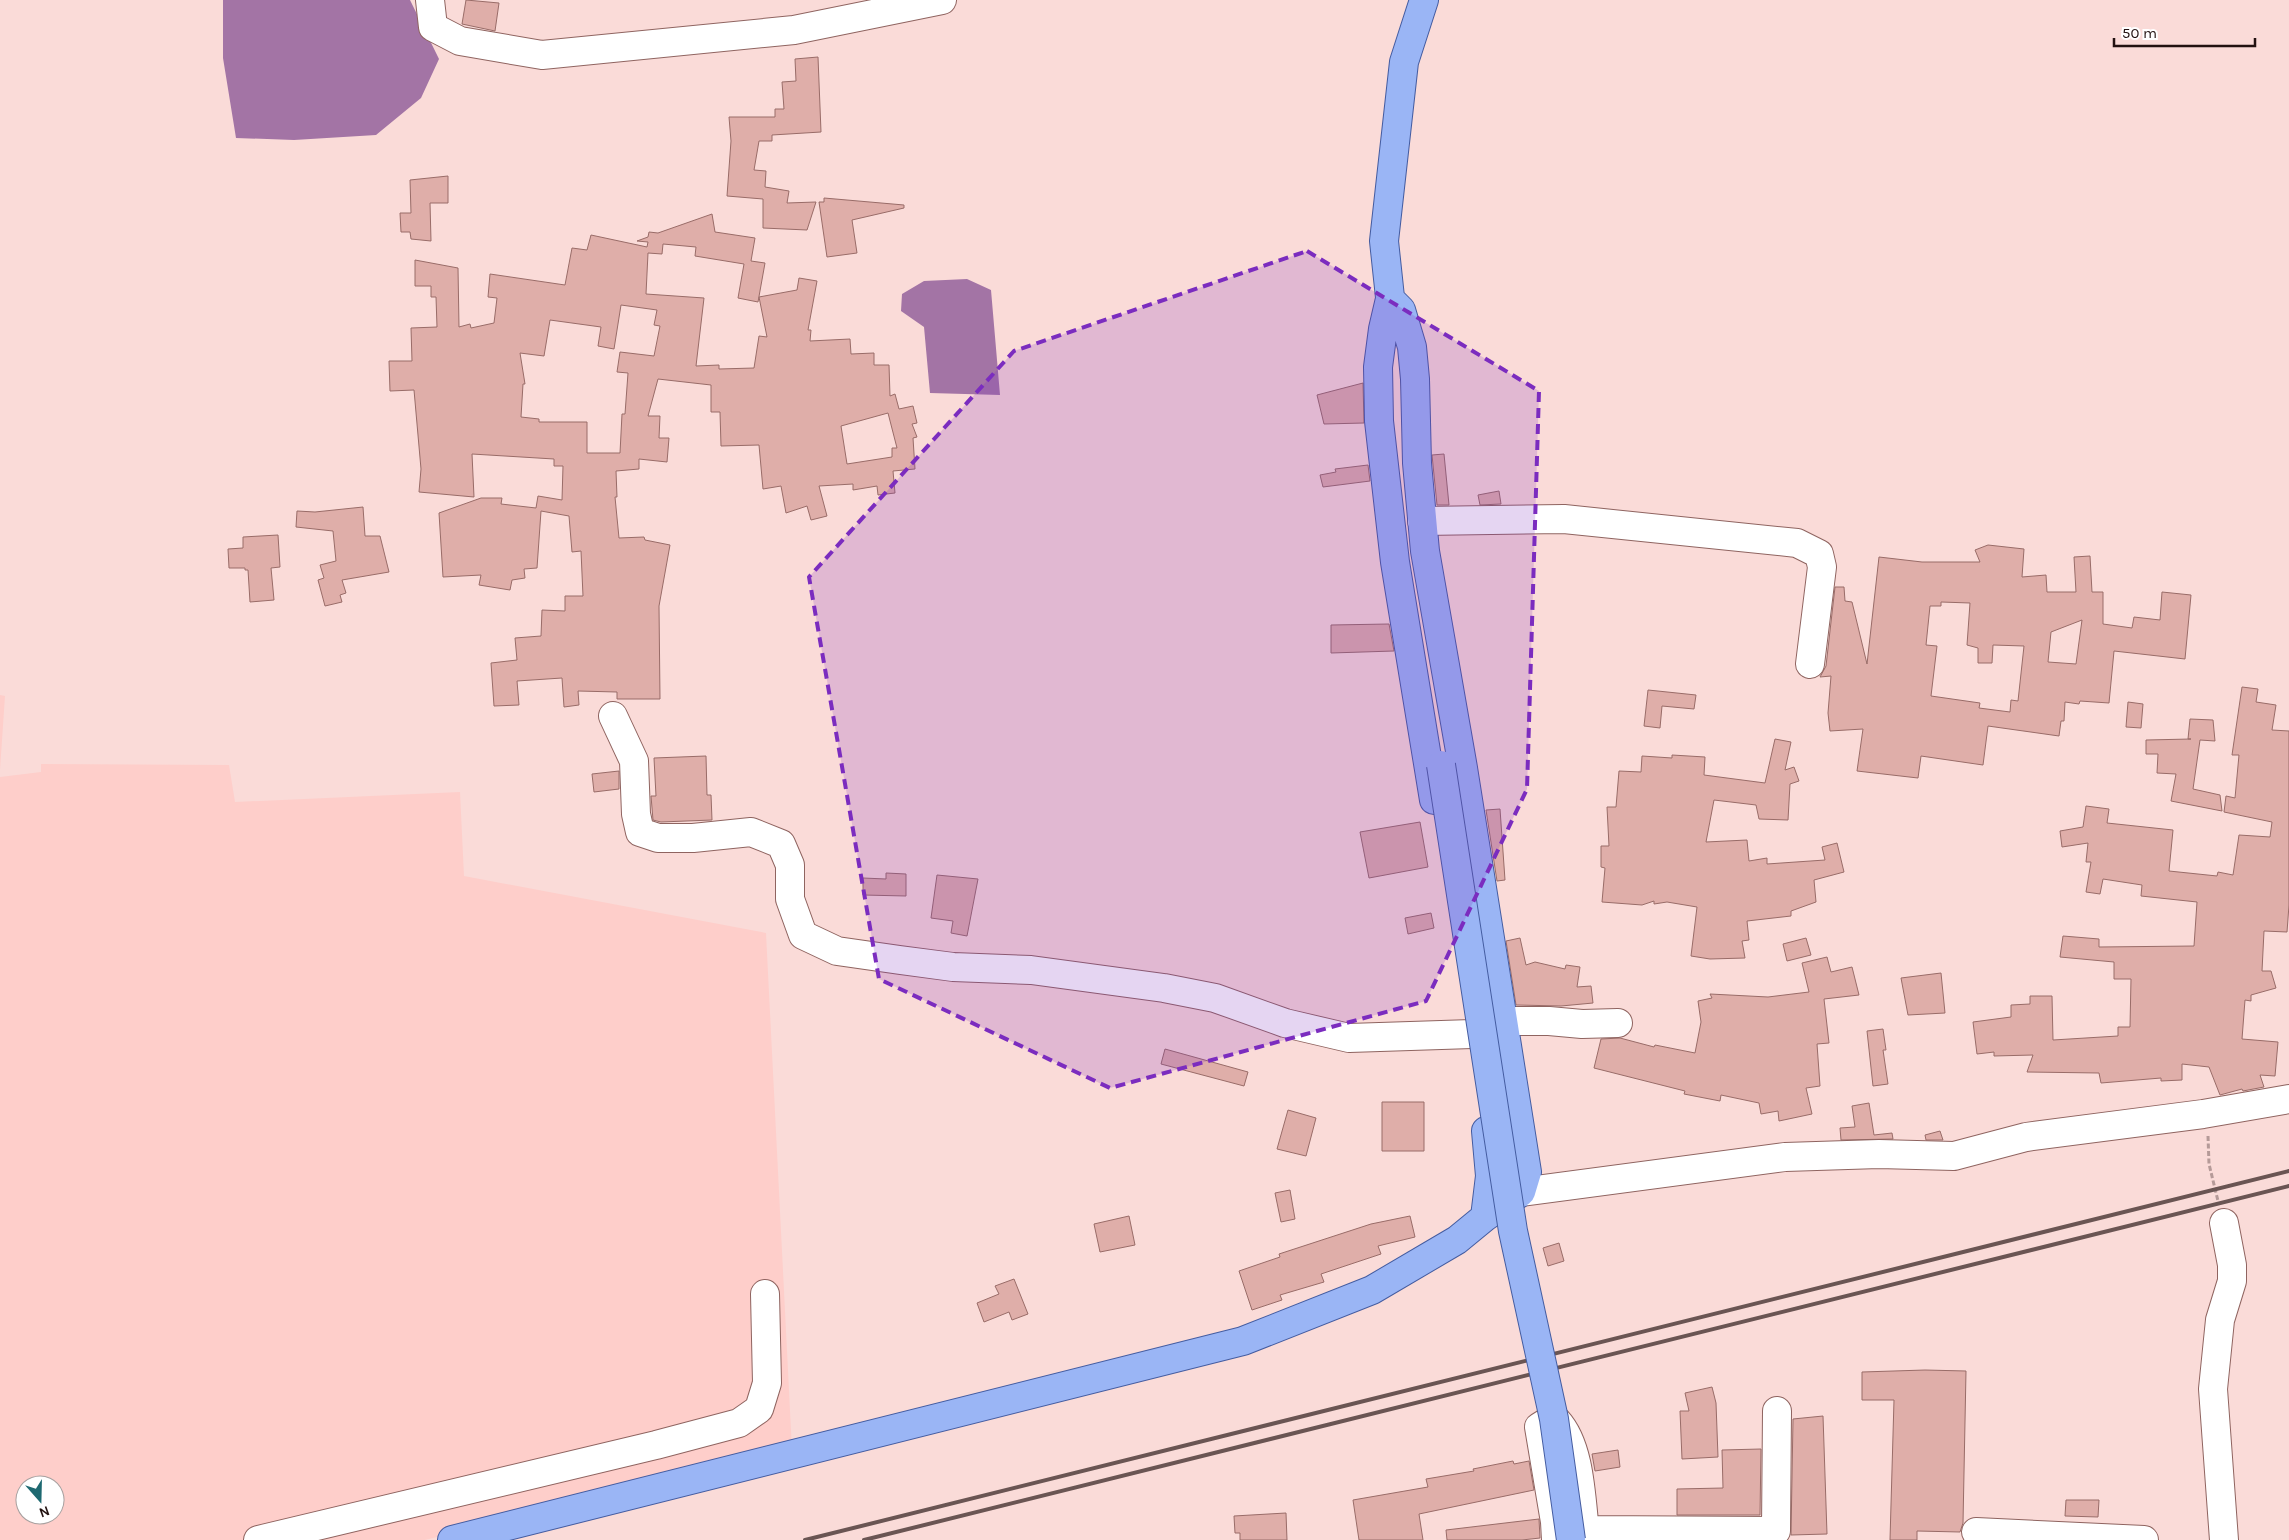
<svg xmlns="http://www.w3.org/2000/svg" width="2289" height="1540" viewBox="0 0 2289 1540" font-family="Karla,sans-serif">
<rect width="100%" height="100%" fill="#fadbd8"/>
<!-- built -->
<path fill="#fececa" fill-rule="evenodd" d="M0,695L5,696L0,770Z
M41,764L229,765L235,802L460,792L464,876L766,933L792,1450L425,1540H0V777L41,772ZM25,1485H55V1515H25Z"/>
<!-- water -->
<path fill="#a374a5" d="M223,0H410L439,59L421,98L376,135L294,140L236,138L223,58Z
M967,279L991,290L1000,395L930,393L924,327L901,311L902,294L924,281Z"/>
<!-- building -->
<path fill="#dfaea9" stroke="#996c68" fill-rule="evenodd" d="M466,0L499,3L495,31L462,24Z
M818,57L821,132L772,135V141H759L754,170L766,171L765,187L789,191L787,203L816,202L807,230L763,228V199L727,196L731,141L729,117H775V109H784L782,82L796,81L795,59Z
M448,176V203H430L431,241L411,239L410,232H401L400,213H411L410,180Z
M824,198L904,205V208L852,220L857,253L827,257L819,202H824Z
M712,214L715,232L755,238L751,261L765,263L758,302L738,298L744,264L695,256L696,247L663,244L662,254L648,253L646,294L704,298L696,366L719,365V369L754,368L759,336L767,337L759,297L797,290L799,278L817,281L808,330H811L810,341L850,339L851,354L874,353V365H889L890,396L895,394L899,409L913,406L917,423L912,424L917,437L913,438L915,469L893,471L895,493L878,495L877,486L853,490V484L819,486L827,516L811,520L807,506L786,513L781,486L763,489L759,445L721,446L720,412H711V385L658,379L648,416H660L659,438H669L667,462L639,459V469L616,471L617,497H615L619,538L644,537L645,540L670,545L659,606L660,699H617V692L578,691L579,705L564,707L562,678L517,681L519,705L494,706L491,663L517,660L515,638L541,636L542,610L565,611V596H583L581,551L572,552L569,516L541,511L537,568L524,569L525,578L512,580L510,590L479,585L481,575L443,577L439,513L481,498H502L501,504L536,508L538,496L562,500L563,466H554V459L472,454L474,497L419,492L421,469L414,390L390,391L389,361H412L411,328L437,327L436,297H431V286H415V260L458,268L459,327L470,324L471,328L494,323L497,298L488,297L490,274L565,285L572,248L587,250L591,235L647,247L648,242L637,241L648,237L649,232L658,233ZM621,305L657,310L654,325L660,326L654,356L620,352L617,372L628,373L625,414H622L620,453H587V422H539V419L521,417L523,384H525L520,353L544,356L550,320L601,327L598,346L614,349ZM888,413L897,448H892V457L847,464L841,426Z
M1363,383L1364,423L1324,424L1317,395Z
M1444,454L1449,505H1437L1432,455Z
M1368,465L1370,481L1323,487L1320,475L1336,472L1335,469Z
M1499,491L1501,504L1480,505L1478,495Z
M363,507L365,536H380L389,572L342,580L346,593L340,595L342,602L325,606L318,580L324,578L320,565L336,561L333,531L296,527L297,511L315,512Z
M278,535L280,567L271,568L274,600L250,602L248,570H245V568H229L228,549L243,548V537Z
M1988,545L2024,549L2022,577L2046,575L2047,592H2076L2074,557L2090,556L2092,592H2103V624L2132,628L2134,617L2160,620L2162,592L2191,595L2185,659L2114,651L2109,703L2080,701L2079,704L2065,702L2064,721H2061L2059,736L1988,726L1983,765L1921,756L1918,778L1857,771L1863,729L1830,731L1828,713L1831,676L1820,677L1826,666L1835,587H1844L1845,601L1852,602L1867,664L1879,557L1922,562H1980L1975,550ZM1941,602L1970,603L1967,645L1978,648V663H1992L1993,645L2024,646L2018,701L2011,700L2010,712L1979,708L1980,703L1931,696L1937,646L1926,645L1930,606H1941ZM2082,620L2076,664L2048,662L2051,632Z
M1389,624L1394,651L1331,653V625Z
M2242,687L2258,689L2256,702L2276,705L2272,730L2289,731V905L2287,932L2264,931L2262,971H2271L2276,988L2251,995V1001L2245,1000L2242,1039L2278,1042L2275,1076L2260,1075L2264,1087L2243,1091L2242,1089L2220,1095L2209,1067L2182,1064V1080L2161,1081V1078L2101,1083L2099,1073L2027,1072L2033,1055L1994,1056V1052L1977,1054L1973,1022L2011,1017V1005L2030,1004V996H2052L2053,1040L2118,1036V1027H2130L2131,979H2114V962L2060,957L2063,936L2099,939V947L2194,946L2197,902L2141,896L2142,885L2103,879L2100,894L2086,892L2091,862H2086L2088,843L2062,847L2060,831L2083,827L2086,806L2109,809L2107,823L2173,830L2169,871L2217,876L2218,872L2233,875L2239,835L2270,837L2272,822L2224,812L2226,796L2235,798L2239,755H2232Z
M1648,690L1696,695L1694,709L1662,706L1660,728L1644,726Z
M2128,702L2143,704L2141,728L2126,727Z
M2190,719L2213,720L2215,741L2200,740L2193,789L2220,795L2222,811L2171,801L2176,774L2157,773L2158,754H2146V740L2191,739H2188Z
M1775,739L1791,742L1785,770L1794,767L1799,781L1790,784L1788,820L1759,819L1756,805L1714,800L1706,842L1747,840L1749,861L1767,858V864L1825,860L1822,847L1837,843L1844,872L1814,880L1816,902L1791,911V916L1747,921L1749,940L1742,941L1745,958L1710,959L1691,956L1697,907L1667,902L1654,904V901L1642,905L1602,902L1605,868L1601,867V846H1609L1607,807H1616L1619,771L1641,772L1642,756L1672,758V755L1705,757L1704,775L1765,783Z
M706,756L707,795H711L712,820L661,822L653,820L651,796H656L654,758Z
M619,771V789L594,792L592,774Z
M1500,809L1505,880L1497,881L1486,810Z
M1420,822L1428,867L1369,878L1360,832Z
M886,873L906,874V896L863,895V878L886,879Z
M937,875L978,879L967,936L951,933L953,921L931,918Z
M1431,913L1434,928L1408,934L1405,918Z
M1520,938L1526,965L1535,962L1565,969L1566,965L1580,967L1577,987L1591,986L1593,1003L1561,1006L1516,1005L1506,941Z
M1806,938L1811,955L1787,961L1783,944Z
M1827,957L1831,972L1852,967L1859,995L1824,999L1829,1043L1817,1044L1820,1086L1806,1088L1812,1114L1779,1121L1778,1111L1761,1114L1759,1103L1721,1095L1720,1101L1684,1094L1685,1091L1594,1068L1601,1039L1620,1038L1654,1047L1655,1045L1695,1053L1701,1022L1698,1001L1712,998L1710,994L1768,997L1809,992L1802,963Z
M1941,973L1945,1013L1908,1015L1901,978Z
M1883,1029L1886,1050H1883L1888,1084L1873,1086L1867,1031Z
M1165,1049L1248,1072L1244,1086L1161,1064Z
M1382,1102H1424V1151H1382Z
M1869,1103L1874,1135L1892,1133L1893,1139L1841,1140L1840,1128L1855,1127L1852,1106Z
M1288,1110L1316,1118L1306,1156L1277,1149Z
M1940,1131L1943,1140H1926L1925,1135Z
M1290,1190L1295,1219L1281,1222L1275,1193Z
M1129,1216L1135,1245L1100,1252L1094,1224Z
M1410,1216L1415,1237L1378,1246L1381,1254L1321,1274L1324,1282L1280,1295L1282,1300L1252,1310L1239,1271L1280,1257L1279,1254L1371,1224Z
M1559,1243L1564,1261L1548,1266L1543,1248Z
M1014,1279L1028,1314L1012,1320L1009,1312L984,1322L977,1303L999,1294L995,1286Z
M1925,1370L1966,1371L1963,1523L1960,1532L1917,1531V1540H1890L1894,1400H1862V1372Z
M1712,1387L1716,1403L1718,1457L1682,1459L1680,1411H1689L1685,1393Z
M1823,1416L1827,1534L1791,1535L1793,1419Z
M1761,1449L1760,1515H1677V1489L1723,1488L1722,1450Z
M1618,1450L1620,1467L1595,1471L1592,1454Z
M1513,1461L1514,1464L1529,1461L1534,1490L1419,1514L1423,1540H1359L1353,1500L1428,1487L1426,1479L1474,1471L1473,1469Z
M2066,1500H2099L2098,1517L2065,1516Z
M1286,1513L1287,1540H1240V1533H1235L1234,1516Z
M1539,1519L1540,1538L1522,1540H1447L1446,1530Z"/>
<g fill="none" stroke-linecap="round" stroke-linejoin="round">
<defs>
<path id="minor" d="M430,0L433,27L460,41L542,55L794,30L942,0
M1422,521L1564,519L1797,543L1819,554L1822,567L1810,664
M613,716L634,761L636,814L640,832L658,838H693L751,832L781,844L790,865V899L803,935L837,951L900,960L953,967L1031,970L1164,988L1215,998L1285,1023L1349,1038L1472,1034L1516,1021H1549L1582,1024L1618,1023
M1521,1192L1785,1157L1879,1154L1954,1156L2026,1137L2203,1114L2289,1099
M2224,1223L2232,1265V1281L2220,1320L2213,1389L2224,1540
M1585,1530L1776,1531L1777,1411
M1976,1532L2144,1540
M258,1540L656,1445L739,1423L759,1409L767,1383L765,1294
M1556,1540L1555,1522L1539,1427L1547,1422L1557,1421C1582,1448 1581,1505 1586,1540"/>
<path id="major" d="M1390,299L1383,329L1378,367L1379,421L1395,562L1434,800
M1392,316L1384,241L1404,62L1424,0
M1485,1217L1490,1176L1486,1131
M452,1540L1243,1341L1372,1290L1457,1240L1485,1217L1521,1192L1527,1172L1463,768L1425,551L1417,463L1415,379L1412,347L1401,310L1390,299"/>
</defs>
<!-- minor casing -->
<use href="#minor" stroke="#8f6460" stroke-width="30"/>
<!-- major casing -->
<use href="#major" stroke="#445ca0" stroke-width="30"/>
<!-- path -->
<path stroke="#b59a98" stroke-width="3" stroke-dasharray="5 2.5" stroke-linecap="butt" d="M2208,1136L2209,1164L2218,1201"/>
<!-- minor -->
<use href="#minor" stroke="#fff" stroke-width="28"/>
<!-- major -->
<use href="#major" stroke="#9ab5f5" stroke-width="28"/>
<!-- rail -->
<path stroke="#6a5553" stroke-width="4" d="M805,1540L2289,1171
M864,1540L2289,1186"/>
<defs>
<path id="major-bridge" d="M1441,765L1513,1231L1554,1419L1571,1540"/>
</defs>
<!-- major-bridge casing -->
<use href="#major-bridge" stroke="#445ca0" stroke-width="30" stroke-linecap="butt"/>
<!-- major-bridge -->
<use href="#major-bridge" stroke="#9ab5f5" stroke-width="28"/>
</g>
<!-- marked area -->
<path fill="#7b2cbf" fill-opacity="0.2" stroke="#7b2cbf" stroke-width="4" stroke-dasharray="10 6" stroke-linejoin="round" d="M1307,251L1539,391L1527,789L1426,1001L1110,1088L879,979L809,577L1014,351Z"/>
<!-- north arrow -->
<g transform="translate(40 1500) rotate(160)"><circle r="24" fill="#ffffff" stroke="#a7a09f"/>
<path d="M0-4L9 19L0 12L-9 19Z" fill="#1e6971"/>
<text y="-8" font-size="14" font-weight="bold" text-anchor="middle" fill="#221110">N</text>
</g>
<!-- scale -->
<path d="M2114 38v8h141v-8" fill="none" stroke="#221110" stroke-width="2.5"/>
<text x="2122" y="38" font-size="15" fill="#221110" stroke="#ffffff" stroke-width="4" paint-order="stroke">50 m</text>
</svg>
